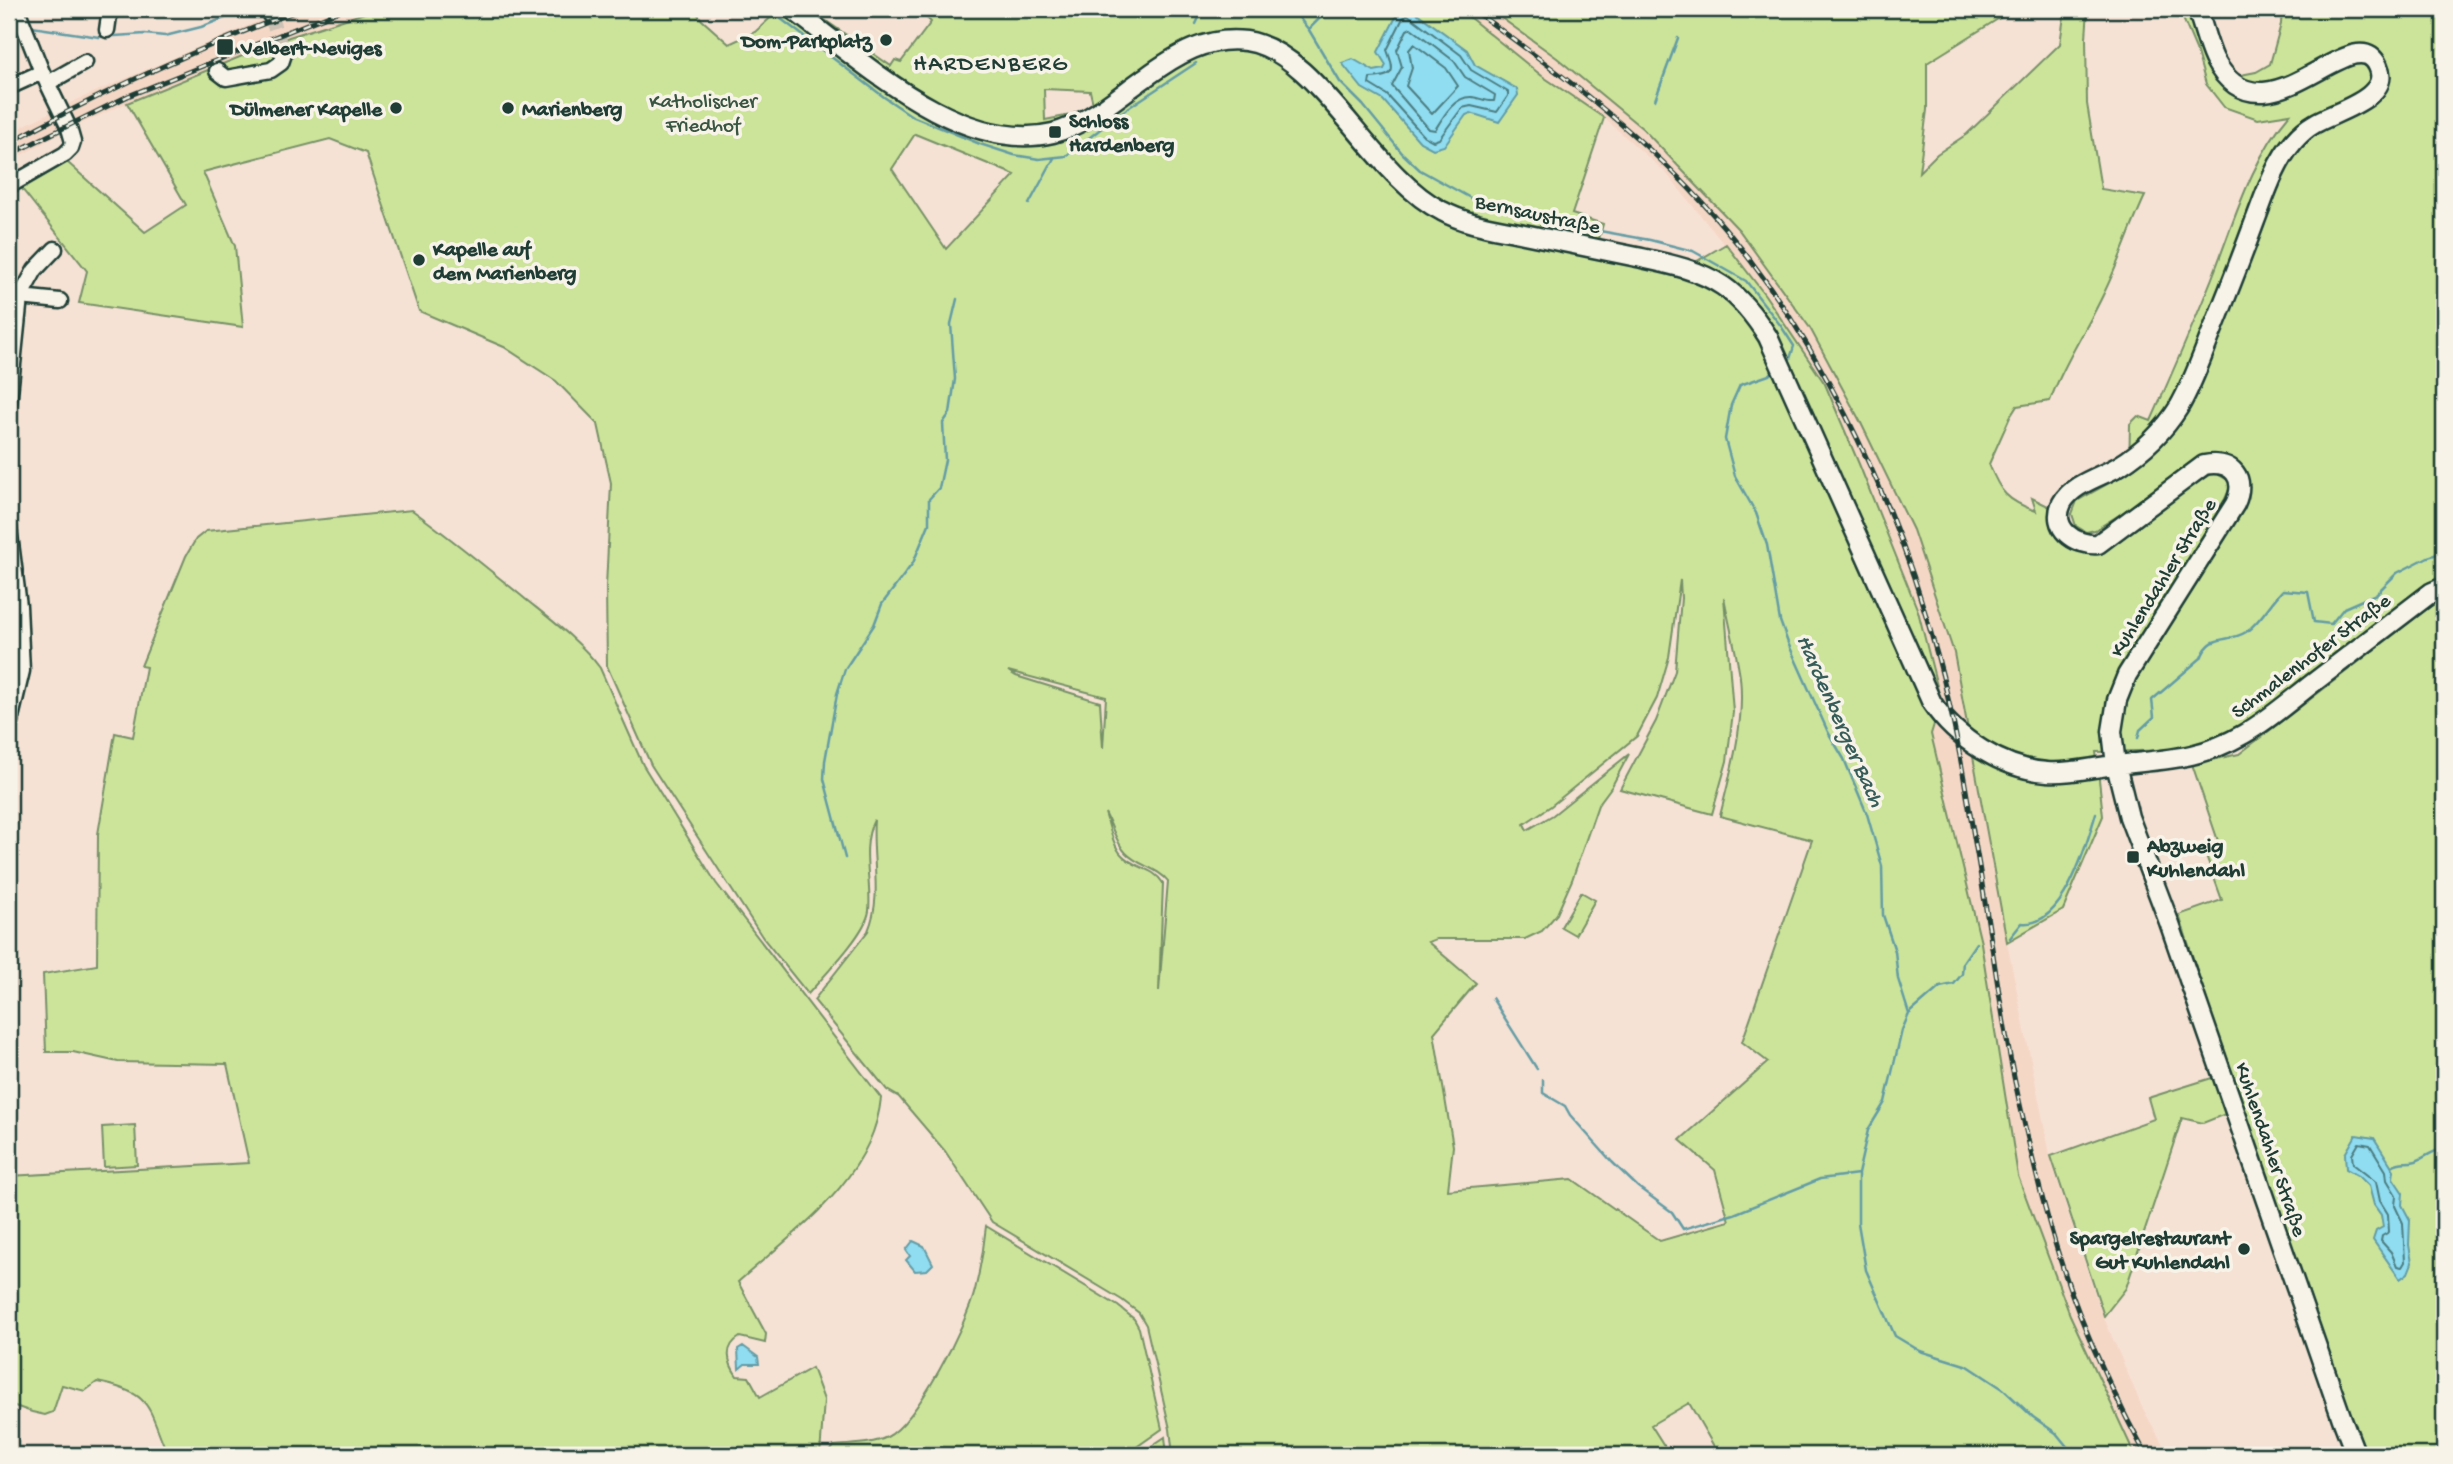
<svg xmlns="http://www.w3.org/2000/svg" width="2453" height="1464" viewBox="0 0 2453 1464" font-family="'Gochi Hand',sans-serif">
<rect width="100%" height="100%" fill="#f6e2d4"/>
<filter id="ink" filterUnits="userSpaceOnUse"><feTurbulence type="fractalNoise" baseFrequency=".0143" numOctaves="2"/><feDisplacementMap in="SourceGraphic" scale="14" xChannelSelector="R" yChannelSelector="G"/><feConvolveMatrix kernelMatrix="1 2 1 2 8 2 1 2 1" color-interpolation-filters="sRGB"/></filter>
<g filter="url(#ink)">
<!-- built -->
<path fill="#f5d7c6" d="M286,9H377L289,37L127,103L65,131L9,162V133L65,105Z
M1459,9H1489L1557,58L1643,129L1739,230L1810,328L1860,421L1913,530L1954,653L2007,942L2052,1164L2099,1306L2142,1407L2169,1455H2135L2070,1315L2018,1176L1981,943L1931,734L1941,702L1825,384L1765,295L1666,173L1604,118L1542,76Z"/>
<!-- green -->
<path fill="#cce49a" stroke="#769067" stroke-width="2" fill-rule="evenodd" d="M377,9H694L702,20L729,44L755,32L780,9H809L891,66L895,60L901,62L931,22L926,17L936,9H1459L1542,76L1604,118L1572,214L1603,224L1594,258L1668,269L1692,264L1726,244L1765,295L1825,384L1859,464L1918,611L1941,702L1931,734L1981,943L2018,1176L2070,1315L2135,1455H1719L1689,1403L1651,1425L1670,1455H1173L1170,1429L1146,1325L1139,1313L1122,1300L992,1222L945,1151L899,1097L887,1090L814,1000L868,931C883,896 871,858 874,820C860,847 872,882 869,911C866,933 824,976 808,994L763,938L651,765L607,666L606,587L611,483L598,424L556,381L504,347L419,311L366,153L330,139L203,172L235,246L243,327L79,303L87,271L22,189L67,162L145,232L186,205L127,103L289,37ZM1044,89L1090,91L1093,104L1081,113L1045,120ZM915,134L1015,175L946,249L892,169ZM1680,580L1681,598L1675,671L1656,721L1620,789L1712,814L1727,761L1733,712L1724,597C1729,624 1736,650 1740,677C1745,723 1731,771 1720,816L1812,840L1742,1042L1768,1062L1680,1140L1715,1170L1729,1221L1660,1241L1572,1179L1448,1190L1453,1146L1434,1033L1476,983L1428,942L1436,939H1525L1542,931L1557,914L1572,880L1598,805L1612,786L1629,754L1553,815L1527,830L1524,824L1551,806L1637,736L1657,698L1669,657ZM1008,671L1106,697L1103,748L1100,702L1016,676ZM1105,813C1112,825 1116,843 1126,853C1138,866 1157,867 1168,881L1159,991L1163,883C1153,867 1135,869 1122,855C1113,846 1109,825 1105,813Z
M1489,9H2014L1927,63V110L1919,172L1937,154L1967,134L2060,44L2065,9H2088L2086,38L2087,104L2101,189L2145,196C2130,228 2119,263 2103,295C2086,331 2063,364 2050,401L2017,406L2010,417L1989,464C2000,492 2007,501 2036,511L2032,498L2050,507L2054,526L2090,549L2214,472L2229,481V490L2225,499L2142,635L2242,508L2249,487L2241,467L2222,455L2197,460L2161,489L2095,530L2086,532L2076,526L2072,514L2077,501L2129,472L2130,424L2138,416L2151,421C2172,373 2193,326 2212,278C2234,222 2251,159 2290,114L2258,119L2224,107L2206,84L2196,49L2179,9H2190L2220,79L2256,72L2270,64L2281,24L2282,9H2444V579L2223,738L2179,750L2096,752L2103,816L2063,910L2007,942L1954,653L1913,530L1860,421L1810,328L1739,230L1643,129L1557,58Z
M412,510C451,538 487,568 524,598C550,619 580,641 600,668L643,765L716,883L881,1098C873,1179 794,1232 738,1282L766,1334L765,1343L740,1337C723,1347 728,1363 737,1376L749,1377L760,1397L812,1368L824,1400L820,1455H168C147,1407 154,1393 97,1382L85,1391L62,1385L53,1412L45,1415L32,1412L9,1404V1176L249,1163L227,1064L118,1062L73,1052H46L43,974L97,965L98,834L115,733L133,737L146,667L141,666L186,556L196,539L206,531Z
M2444,599V1455H2365L2227,1062L2179,915L2222,900L2203,847L2218,841L2192,764L2239,754L2431,606Z
M1581,892L1595,900L1575,935L1561,927Z
M2215,1077L2228,1113L2203,1123L2182,1118L2126,1288L2104,1316L2051,1156L2154,1119L2148,1098Z
M135,1125L137,1165L104,1167L102,1127Z
M986,1226L1118,1306L1134,1319L1139,1328L1162,1429L1125,1455H828L834,1446C852,1444 871,1445 887,1437C917,1422 967,1323 975,1290C980,1270 984,1247 986,1226Z
M1165,1437L1167,1455H1138Z"/>
<!-- water -->
<path fill="#90dcf1" stroke="#639ca5" stroke-width="2" d="M1407,9L1414,11L1467,50L1475,65L1517,89L1518,95L1499,122L1471,113L1466,115L1444,146L1433,149L1420,142L1383,100L1362,88L1342,63L1353,59L1374,71L1384,69L1386,65L1378,52L1398,13Z
M2356,1135L2374,1138L2394,1170L2393,1178L2403,1193L2402,1205L2410,1220L2409,1245L2412,1263L2408,1273L2400,1279L2373,1240L2376,1231L2383,1227L2381,1215L2374,1205L2369,1186L2359,1176L2346,1169L2345,1154Z
M913,1241L924,1246L933,1264L927,1270L915,1271L906,1260L910,1256L906,1250Z
M743,1346L758,1357L759,1364H745L739,1369L738,1349Z"/>
<g fill="none" stroke-linecap="round" stroke-linejoin="round">
<!-- shore -->
<path stroke="#4c7d80" stroke-width="2" d="M1408,15L1461,55L1471,70L1508,92V96L1497,112L1471,106L1462,108L1439,139L1433,141L1424,136L1387,95L1369,84L1370,78C1396,77 1395,71 1387,50L1403,18Z
M1411,28L1454,61L1465,77L1495,95L1494,101C1487,102 1480,98 1472,97C1454,96 1443,117 1435,130L1429,129L1392,86L1402,67L1397,50L1407,30Z
M1414,44L1446,68L1458,86L1432,114L1406,86L1412,68L1409,50Z
M2359,1143L2370,1145L2386,1171L2387,1180L2396,1195L2395,1206L2403,1223L2405,1262L2402,1267L2397,1266L2391,1252L2381,1241L2382,1236L2389,1232L2388,1214L2380,1201L2376,1182L2353,1164L2352,1155Z"/>
<!-- stream -->
<path stroke="#639ca5" stroke-width="2.5" d="M768,9L884,97L912,116L980,144L1014,155L1039,159L1066,156L1122,112L1196,63
M1292,9L1309,30L1340,82L1363,105L1402,153L1420,170L1483,205L1502,208L1533,219L1650,240L1693,251L1746,281L1781,326L1794,346L1790,359L1786,362
M1688,16L1694,9
M1196,24L1203,9
M9,27L17,26
M32,27L99,37L145,34L165,36L201,27L227,17
M1309,29L1329,9
M1655,100L1678,38
M1029,204L1054,158
M1775,370L1769,375L1740,385L1731,405L1725,439L1735,476L1756,513L1767,545L1780,621L1788,643L1828,732L1844,759L1867,814L1882,866L1883,915L1895,951L1898,979L1909,1014L1902,1030L1885,1102L1868,1130L1858,1174V1223L1866,1270L1895,1336L1920,1351L1968,1366L2003,1389L2033,1417L2056,1433L2074,1455
M2138,738L2140,730L2154,717L2152,700L2201,658C2211,632 2227,644 2246,632C2262,620 2269,604 2283,590L2308,592L2314,622L2331,624L2344,608L2376,594L2397,573L2428,557L2444,552
M845,858L824,779L825,761L837,694L845,669L874,625L882,604L913,563L929,524V499L939,488L945,460L943,423L950,413L955,379L951,324L957,299
M2010,938L2022,923C2064,928 2087,843 2096,813
M1492,998L1537,1069
M1910,1013L1940,987L1954,984L1962,974L1963,962L1976,943
M1543,1080V1093L1565,1106L1570,1115L1612,1162L1638,1187L1672,1212L1683,1229L1734,1214L1820,1179L1858,1174
M2392,1166C2401,1160 2406,1164 2416,1161C2427,1157 2432,1150 2444,1149"/>
<!-- minor-tunnel -->
<path stroke="#cbc1b4" stroke-width="14" stroke-dasharray="14 7" stroke-linecap="butt" d="M270,15L284,54"/>
<defs>
<path id="minor" d="M269,9L270,15
M107,30L110,9
M217,71L226,78L271,70L281,63L284,54
M48,83L85,62
M9,87L42,72
M9,186L65,154L71,148L73,142L69,128L42,72L17,9
M20,297L35,270L55,249
M9,403L20,297L60,301
M9,527L19,606L22,671L9,726"/>
<path id="major" d="M792,9C861,60 960,155 1053,133C1088,124 1117,97 1146,77C1176,55 1207,36 1246,41C1318,51 1372,176 1442,211C1468,225 1496,228 1524,234C1562,242 1599,249 1637,257C1665,263 1698,269 1723,286C1742,299 1756,318 1768,337L1932,703C1956,739 2003,769 2047,772C2070,774 2093,767 2116,765C2166,759 2199,760 2244,734C2269,720 2291,700 2313,683C2352,653 2392,623 2432,592L2444,587
M2197,9C2203,25 2207,44 2214,59C2263,152 2353,14 2378,66C2393,98 2333,112 2314,124C2307,128 2300,134 2294,141C2275,163 2265,195 2255,221C2241,259 2226,297 2211,334C2201,359 2192,385 2179,407C2164,431 2143,451 2119,466C2101,477 2073,483 2062,503C2050,528 2075,546 2098,544L2204,465C2233,460 2247,478 2235,504L2127,675L2117,700L2112,731L2116,765L2129,817L2169,922L2342,1419L2356,1455"/>
</defs>
<!-- minor casing -->
<use href="#minor" stroke="#1f3d34" stroke-width="19"/>
<!-- major casing -->
<use href="#major" stroke="#1f3d34" stroke-width="23"/>
<!-- minor -->
<use href="#minor" stroke="#f7f3e8" stroke-width="14"/>
<!-- major -->
<use href="#major" stroke="#f7f3e8" stroke-width="18"/>
<defs>
<path id="rail" d="M1472,9C1552,67 1633,127 1700,200C1813,322 1896,498 1938,658C1954,717 1964,777 1974,837C1989,918 1998,1001 2015,1082C2032,1159 2050,1239 2079,1313C2098,1361 2121,1409 2146,1455
M9,143C103,91 201,47 302,9
M9,155L128,96L344,9"/>
</defs>
<!-- rail casing -->
<use href="#rail" stroke="#1f3d34" stroke-width="5"/>
<!-- rail -->
<use href="#rail" stroke="#f7f3e8" stroke-width="2.5" stroke-dasharray="8" stroke-linecap="butt"/>
</g>
</g>
<!-- markers -->
<g fill="#1f3d34" stroke="#f7f3e8" stroke-width="2.5">
<circle cx="886" cy="40" r="7"/>
<rect x="216" y="38" width="18" height="18" rx="3.5"/>
<circle cx="396" cy="108" r="7"/>
<circle cx="508" cy="108" r="7"/>
<rect x="1048" y="125" width="14" height="14" rx="3.5"/>
<circle cx="419" cy="260" r="7"/>
<rect x="2126" y="850" width="14" height="14" rx="3.5"/>
<circle cx="2244" cy="1249" r="7"/>
</g>
<g text-anchor="middle" stroke-width="7" stroke-linejoin="round" paint-order="stroke">
<!-- poi labels -->
<g font-size="21" font-weight="bold" fill="#1f3d34" stroke="#f7f3e8" text-anchor="start">
<text x="872" y="47" text-anchor="end">Dom-Parkplatz</text>
<text x="241" y="54">Velbert-Neviges</text>
<text x="382" y="115" text-anchor="end">Dülmener Kapelle</text>
<text x="522" y="115">Marienberg</text>
<text x="1069" y="127">Schloss<tspan x="1069" dy="24">Hardenberg</tspan></text>
<text x="433" y="255">Kapelle auf<tspan x="433" dy="24">dem Marienberg</tspan></text>
<text x="2147" y="852">Abzweig<tspan x="2147" dy="24">Kuhlendahl</tspan></text>
<text x="2230" y="1244" text-anchor="end">Spargelrestaurant<tspan x="2230" dy="24">Gut Kuhlendahl</tspan></text>
</g>
<!-- park labels -->
<g font-size="21" fill="#395643" stroke="#f7f3e8">
<text x="703" y="107">Katholischer<tspan x="703" dy="24">Friedhof</tspan></text>
</g>
<!-- street labels -->
<g font-size="21" fill="#1f3d34" stroke="#f7f3e8">
<text transform="translate(1538 213) rotate(12)" y="7">Bernsaustraße</text>
<text transform="translate(2162 577) rotate(-58)" y="7">Kuhlendahler Straße</text>
<text transform="translate(2310 655) rotate(-37)" y="7">Schmalenhofer Straße</text>
<text transform="translate(2272 1149) rotate(71)" y="7">Kuhlendahler Straße</text>
</g>
<!-- neighbourhood labels -->
<g font-size="23" letter-spacing="2" fill="#1f3d34" stroke="#f7f3e8">
<text x="991" y="70">HARDENBERG</text>
</g>
<!-- water labels -->
<g font-size="23" font-style="italic" fill="#365d5a" stroke="#f7f3e8">
<text transform="translate(1842 720) rotate(66)" y="8">Hardenberger Bach</text>
</g>
</g>
<!-- margin -->
<rect width="2453" height="1464" fill="none" stroke="#f7f3e8" stroke-width="35"/>
<rect x="18" y="18" width="2418" height="1429" fill="none" stroke="#1f3d34" stroke-width="2.5" filter="url(#ink)"/>
</svg>
